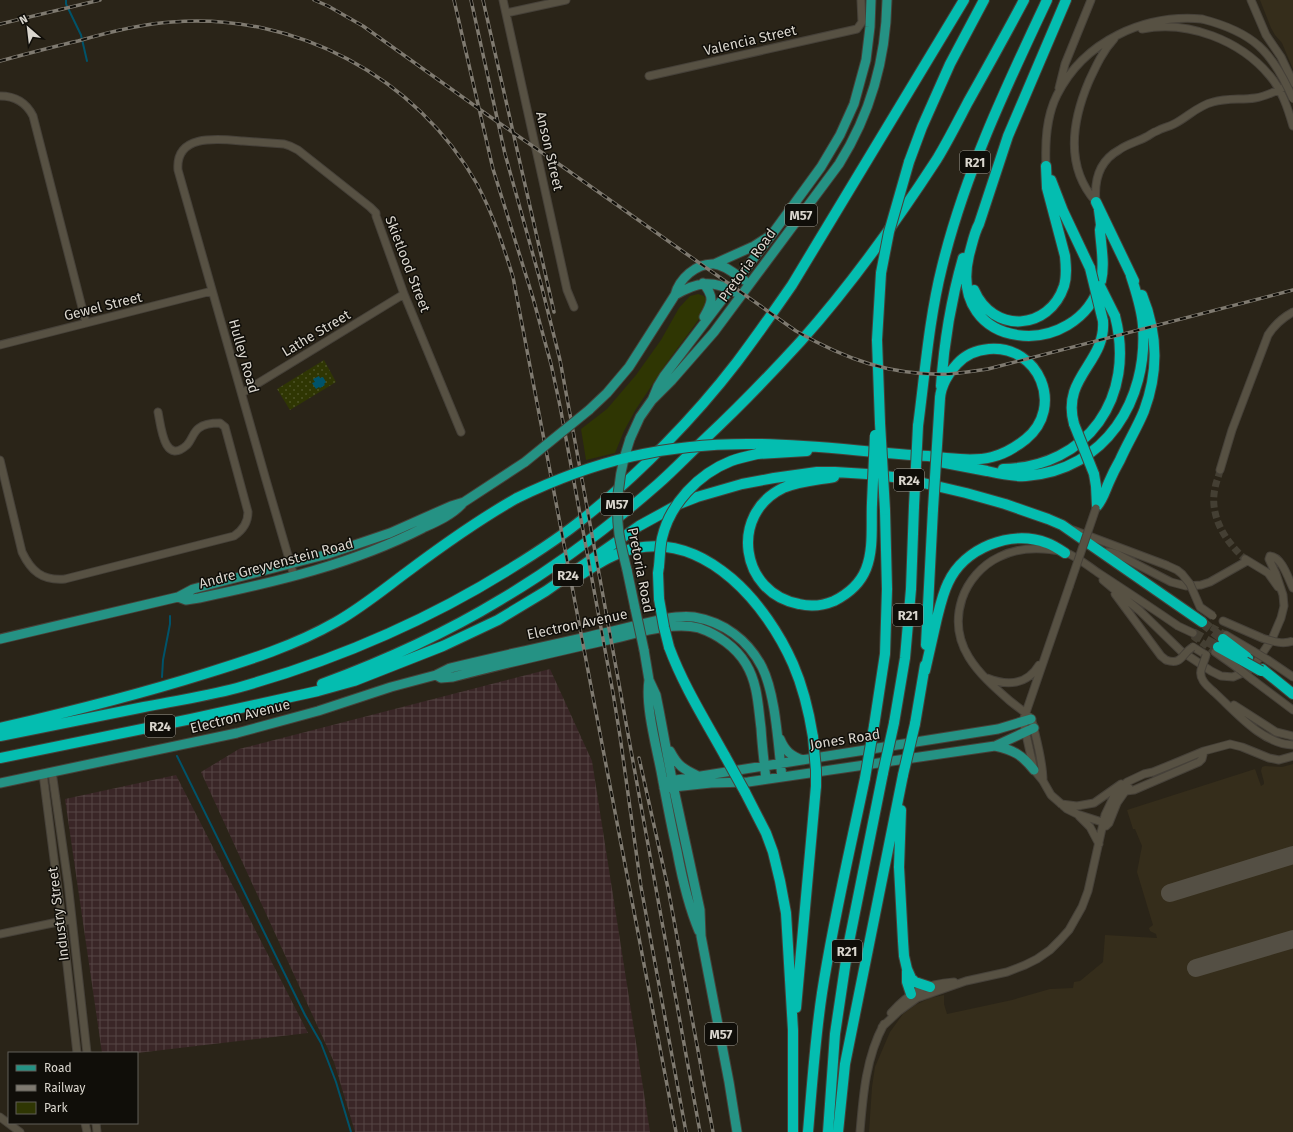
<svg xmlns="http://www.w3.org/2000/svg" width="1293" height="1132" viewBox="0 0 1293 1132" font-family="'Fira Sans',sans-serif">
<defs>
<pattern id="industrial-grid" width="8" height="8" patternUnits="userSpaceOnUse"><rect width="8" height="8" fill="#3a2627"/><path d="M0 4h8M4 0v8" fill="none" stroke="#564545"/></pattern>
<pattern id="garden-dots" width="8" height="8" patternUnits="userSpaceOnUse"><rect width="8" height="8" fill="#2f3603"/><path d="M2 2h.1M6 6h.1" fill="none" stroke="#4d5227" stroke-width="1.8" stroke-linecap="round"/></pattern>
</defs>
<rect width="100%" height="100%" fill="#2a2418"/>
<!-- built -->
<path fill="#352d1b" d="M1260,0H1293V69L1282,43L1275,35L1271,28Z
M1293,764V1132H869L872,1087L875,1067L890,1032L903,1014L915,1005L930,998L944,995V1004L947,1014L1012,1000L1050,989L1073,988L1074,982L1080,981L1103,962L1105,935L1157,938L1156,934L1150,931L1149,928L1153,925L1137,872L1142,846L1135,829H1133L1127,810L1255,769L1261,786L1264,784V782L1261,771L1262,767L1265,766L1282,767Z"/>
<!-- industrial -->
<path fill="url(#industrial-grid)" d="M550,669L592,761L650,1132H355L334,1062L201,772L239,749Z
M176,775L308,1033L137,1053H102L65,799Z"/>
<!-- park -->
<path fill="#2f3603" d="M698,294L704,296L708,302L705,311L666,364L636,409L624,431L615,453L586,460L581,429L607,409L636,375L661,340L679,308L690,296Z"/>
<!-- garden -->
<path fill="url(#garden-dots)" d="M324,360L336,382L290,410L277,389Z"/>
<!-- water -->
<path fill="#00536a" d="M319,376L320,378L323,377L326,382L324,384L325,385L320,388L319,387L316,389L312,383L315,382L313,379Z"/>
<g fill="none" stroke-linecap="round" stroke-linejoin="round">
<!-- stream -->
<path stroke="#00536a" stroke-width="2" d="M66,0V4L81,35L87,61
M162,677L163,660L170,624V616
M177,756L305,1015L321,1043L336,1082L351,1132"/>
<!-- taxiway -->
<path stroke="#544f44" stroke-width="18" d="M1170,893L1293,855
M1196,968L1293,939"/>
<!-- minor-tunnel -->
<path stroke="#443f33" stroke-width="7" stroke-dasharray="7 3.5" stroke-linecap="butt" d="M1220,470C1219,476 1216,482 1215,488C1209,516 1225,541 1245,559
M1202,622L1226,635
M1193,636L1215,652"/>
<!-- highway-tunnel -->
<path stroke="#443f33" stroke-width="10" stroke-dasharray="10 5" stroke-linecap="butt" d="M1202,622L1223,639
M1193,633L1218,647"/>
<defs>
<path id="minor" d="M503,0L567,290L574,307
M506,13L566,0
M1142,29C1188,20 1240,40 1270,76C1282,90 1288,109 1293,126
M649,76L857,29L862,22L861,0
M1059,88L1065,64L1091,0
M0,96C15,96 26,102 33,116L86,323
M1046,166C1045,142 1046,117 1057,95C1084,41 1144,14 1202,19
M1096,202C1094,181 1099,161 1119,150C1127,144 1137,142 1146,137C1150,135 1153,132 1157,131C1162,128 1168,127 1174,124C1188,117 1197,106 1213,102C1227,98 1241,100 1255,98C1268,96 1281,89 1292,83V80L1281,57L1266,35L1251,0
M1096,202C1065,167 1072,121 1089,81C1096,66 1102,52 1114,39
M0,345L212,291
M242,393L404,294
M0,460L22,552C31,571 42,581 65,579L234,536C243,530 248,523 248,512L225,427L220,423C213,423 204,424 199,428C193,432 192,440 187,445C164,466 161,426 158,412
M1220,470L1232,430L1268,335C1275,324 1282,318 1293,312
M1073,530L1166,565
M1100,552H1110L1117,554L1171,582L1186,586L1201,585L1210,582L1247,561
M1245,559L1268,573L1278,587
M294,576L266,480L178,170C175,133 219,139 243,141C257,142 270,143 284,144L290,146L298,150L370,207L376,213V216L404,294L461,432
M1103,580L1140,611L1181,651L1211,671L1221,676L1233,677L1247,671L1255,664L1272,639L1281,618L1284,606L1283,595L1276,574L1269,559L1270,556C1282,557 1288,578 1293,588
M1069,587L1023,721L1034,770L1043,781L1051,795L1067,809L1077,814L1102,822L1109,823
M1115,594L1161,656L1166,660
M1223,621L1262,638
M1226,635L1253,651
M1193,647L1206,655
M1215,652L1239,669
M1268,660L1293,677
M987,678C1007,686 1027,685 1039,665
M1253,680L1293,710
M1214,692C1236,712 1262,744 1293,745
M1234,705L1276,732L1293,736
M52,772L68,883L87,1053
M43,774L62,921L77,1053
M1043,781C1043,765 1039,749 1035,733C1034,729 1033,723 1031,719C1027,713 1016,706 1010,701C979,674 947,645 962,599C968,581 982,565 999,557C1019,547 1042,547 1064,552C1077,556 1089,567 1100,574C1126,591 1152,608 1178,626L1193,633
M1126,791L1134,790L1199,762L1202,759L1204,751
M1061,804L1077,806L1094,803L1121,784
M1079,816L1090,827L1099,844
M1106,826L1109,823L1117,803L1124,793L1129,788
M0,934L72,919
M891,1013C910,992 925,984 954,982
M882,1027L899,1011L917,998L966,981L1007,972L1025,965L1037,959L1050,950L1060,940L1069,930L1082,907L1088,891L1105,815L1115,794L1127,782L1144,774L1153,772L1180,761L1204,751L1230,744L1242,747L1269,758L1279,760L1293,756
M0,1117L20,1132
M85,1123L87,1132
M96,1123L97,1132
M860,1132C863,1095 866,1057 884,1024"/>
<path id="major" d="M714,264L754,246L768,237
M703,283C715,297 712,303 704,317
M675,295C697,282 712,279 735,292
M653,398L658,386L664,376L773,233L821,167L840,135L854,104L866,60L870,27L871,0
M589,410L607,393L629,367L675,295C679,279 696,263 714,264C725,265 735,274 744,280
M630,439L640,417L652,400L672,380L714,332L839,164C871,113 886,60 887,0
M627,570L635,608
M178,597L186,600L199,598C276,582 353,564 423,528C436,522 452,515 462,504
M0,639L178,597L193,589L328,554L390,533L451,506L464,502L525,462
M644,650L649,680L656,695L659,710L673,785L700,910L701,936L729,1082L737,1132
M436,675L441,678L453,677C506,663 559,651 612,639C638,633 673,621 699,628C717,634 736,647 746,664C758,684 758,706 761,728C762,745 764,762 766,779
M649,680C645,705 656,745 661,771C666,798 671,825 677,851C682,878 688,905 699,931
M780,739C785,751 791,756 803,760
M995,746C1014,750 1022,755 1034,770
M670,751C678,766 683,769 698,776
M663,782L998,729L1031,719
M0,783L237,733L318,711L391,687L436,675L450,668C504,655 559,643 613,631C636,626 671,614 694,617C724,622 748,640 762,667C776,695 778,746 782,777
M664,788L711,783L748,782L995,746L1034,728"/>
<path id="highway" d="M1066,0L1008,136L979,224C974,233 972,245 969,255C946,352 1078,363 1101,281C1105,264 1101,247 1100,230L1101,225L1099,210
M909,162L922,127L950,64L984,0
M1051,180L1063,211L1090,268
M1096,202L1134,281
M974,290C993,334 1049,331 1064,286C1067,276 1066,266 1065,256L1047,188L1046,166
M941,386C944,342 951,300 963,258
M880,423L877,340L881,273
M1074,424C1061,377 1106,363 1103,321
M918,426C925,373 929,319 942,267C965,173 1006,87 1047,0
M754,444C812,444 870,453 928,456C948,458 973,462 992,457C1004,454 1016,447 1026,439C1065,407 1039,345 989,349C977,350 965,355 957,364C948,373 941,386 940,398
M757,454L807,451
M940,462C956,465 971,468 987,471C1000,474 1013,477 1026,476C1106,470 1148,400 1143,326C1142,309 1136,292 1131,276
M1003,469C1088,467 1136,397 1115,316
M1094,474L1096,486L1097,506
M834,477C817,480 799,481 783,488C729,514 740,593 799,604C811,607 822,606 834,601C848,594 860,584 866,569C874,549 871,524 872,503
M1097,506C1103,499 1105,491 1109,482C1112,475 1116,467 1120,460C1127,444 1137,428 1144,411C1159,371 1158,334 1142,295
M659,566L658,573L659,599
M582,574C599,563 616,552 636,548C708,534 767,605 793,664C803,687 809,712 813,737
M1223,639L1248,658
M926,645L933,509
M669,647C683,685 705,720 725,756
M1218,647L1245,662
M1262,669L1293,694
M925,671C929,653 933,636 937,618C940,606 943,593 948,583C964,548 1011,529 1047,543C1053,545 1059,549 1065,553
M322,684C384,661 444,634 500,600C556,567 609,527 658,484C675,469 690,453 706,438C739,407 770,375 801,341C851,285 896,222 937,159C948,141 958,121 968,102C987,68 1006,34 1024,0
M894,723L905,658L911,589L914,506
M915,724L925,665
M874,726L885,654L887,589L885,510
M0,728C69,712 137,695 204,674C249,660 294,646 336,622C361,608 384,589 407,572C443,545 478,520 517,498
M0,736C48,726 96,717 144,707C175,701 207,696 237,688C333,661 425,622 510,569C536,553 561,537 584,518C639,474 694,418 737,362C756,337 774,311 792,285L964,0
M0,758L191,719L318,691L354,681L443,646L498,620L546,591L639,526L679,504L697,497L742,484L774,478L817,472H835L867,474L902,478L966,493L1005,504L1048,519L1062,525L1202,622
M745,792L766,833L773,852L780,881L786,913L793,1030V1132
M901,810L899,867L903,941L904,956L907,969L911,978L915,982L930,987
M907,971V982L911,994
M796,1008L816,786
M808,1132C812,1086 815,1039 822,993C833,921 850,850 865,778
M828,1132L835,1034L848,947L883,773
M838,1132L845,1064L903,775"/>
</defs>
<!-- minor casing -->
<use href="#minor" stroke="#464139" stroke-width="9"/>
<!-- major casing -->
<use href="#major" stroke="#464139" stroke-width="11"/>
<!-- highway casing -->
<use href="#highway" stroke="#464139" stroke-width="12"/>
<!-- minor -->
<use href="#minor" stroke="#575143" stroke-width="7"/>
<!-- major -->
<use href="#major" stroke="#259284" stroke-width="9"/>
<!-- highway -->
<use href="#highway" stroke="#04bdb0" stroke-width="10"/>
<defs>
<path id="rail" d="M314,0L328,6L363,26L489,116L563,167L796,331C845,359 891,376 949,374C962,373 975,371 988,369L1293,290
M454,0L493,169L533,298L551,364L560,406L613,693L620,736L641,887L686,1132
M471,0L505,154L540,280L560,360L583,485L700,1132
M483,0L554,312
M0,24L100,0
M0,61C26,54 52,47 78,41C109,32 140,24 172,22C294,12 417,77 477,184C493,214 503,245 513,277L676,1132
M639,758L668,888L713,1132"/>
</defs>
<!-- rail casing -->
<use href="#rail" stroke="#7f7a70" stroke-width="3.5"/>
<!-- rail -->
<use href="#rail" stroke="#100e09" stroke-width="2" stroke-dasharray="6" stroke-linecap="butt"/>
<defs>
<path id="minor-bridge" d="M1202,19C1253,32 1272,51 1293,99
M1166,565L1177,570L1182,574L1190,584L1200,607L1213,616
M1069,587L1096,508
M1262,638C1272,641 1282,645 1293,641
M1253,651L1268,660
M1206,655C1205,660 1203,663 1202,667C1197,678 1207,686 1214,692
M1166,660C1182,666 1182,653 1193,647
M1239,669L1253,680"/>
<path id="major-bridge" d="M525,462L589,410
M627,570C624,558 621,546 619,534C615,501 619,470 630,439
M635,608L644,650"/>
<path id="highway-bridge" d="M1090,268L1103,321
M881,273L889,232L909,162
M1100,286L1115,316
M880,423L885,510
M1074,424L1094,474
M517,498C595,460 667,443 754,444
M872,503L875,435
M914,506L918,426
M933,509L940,398
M659,566C660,556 660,547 662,538C670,504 698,474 731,461C739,458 748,456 757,454
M659,599L664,627L669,647
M1245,662L1261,671
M813,737L816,770V786
M725,756L745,792
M883,773L894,723
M903,775L915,724
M865,778L874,726"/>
</defs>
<!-- minor-bridge casing -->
<use href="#minor-bridge" stroke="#464139" stroke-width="9" stroke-linecap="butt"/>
<!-- major-bridge casing -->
<use href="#major-bridge" stroke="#464139" stroke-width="11" stroke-linecap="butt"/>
<!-- highway-bridge casing -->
<use href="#highway-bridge" stroke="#464139" stroke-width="12" stroke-linecap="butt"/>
<!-- minor-bridge -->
<use href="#minor-bridge" stroke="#575143" stroke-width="7"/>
<!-- major-bridge -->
<use href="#major-bridge" stroke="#259284" stroke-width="9"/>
<!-- highway-bridge -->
<use href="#highway-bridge" stroke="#04bdb0" stroke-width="10"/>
</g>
<g text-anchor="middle" stroke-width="3" stroke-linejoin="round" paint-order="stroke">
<!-- shield labels -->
<g fill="#100e09" stroke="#9d9a93" stroke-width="1">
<rect x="960" y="151" width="30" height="22" rx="3"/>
<rect x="785" y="204" width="32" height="22" rx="3"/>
<rect x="894" y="469" width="30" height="22" rx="3"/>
<rect x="601" y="493" width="32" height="22" rx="3"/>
<rect x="553" y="564" width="30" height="22" rx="3"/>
<rect x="893" y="604" width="30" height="22" rx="3"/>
<rect x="145" y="715" width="30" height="22" rx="3"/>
<rect x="832" y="940" width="30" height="22" rx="3"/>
<rect x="705" y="1023" width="32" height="22" rx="3"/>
</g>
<g font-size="13" font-weight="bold" fill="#dad6ce">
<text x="975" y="167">R21</text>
<text x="801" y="220">M57</text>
<text x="909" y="485">R24</text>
<text x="617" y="509">M57</text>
<text x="568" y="580">R24</text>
<text x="908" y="620">R21</text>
<text x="160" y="731">R24</text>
<text x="847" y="956">R21</text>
<text x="721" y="1039">M57</text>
</g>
<!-- street labels -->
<g font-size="14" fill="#dad6ce" stroke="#100e09">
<text transform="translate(750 40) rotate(-13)" y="5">Valencia Street</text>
<text transform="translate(550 151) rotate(77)" y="5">Anson Street</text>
<text transform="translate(408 264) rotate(69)" y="5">Skietlood Street</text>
<text transform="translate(747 265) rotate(-54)" y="5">Pretoria Road</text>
<text transform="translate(103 306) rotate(-14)" y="5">Gewel Street</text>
<text transform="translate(316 333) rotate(-31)" y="5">Lathe Street</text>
<text transform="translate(244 356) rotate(74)" y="5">Hulley Road</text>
<text transform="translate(276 563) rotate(-15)" y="5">Andre Greyvenstein Road</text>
<text transform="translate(641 570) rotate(79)" y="5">Pretoria Road</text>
<text transform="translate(577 624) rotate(-12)" y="5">Electron Avenue</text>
<text transform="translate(240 716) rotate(-14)" y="5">Electron Avenue</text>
<text transform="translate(845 739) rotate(-9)" y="5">Jones Road</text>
<text transform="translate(58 914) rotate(-97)" y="5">Industry Street</text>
</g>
</g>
<!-- legend -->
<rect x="8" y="1052" width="130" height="72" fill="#100e09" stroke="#615e58"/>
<rect x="16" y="1065" width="20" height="6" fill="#259284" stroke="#615e58"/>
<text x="44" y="1072" font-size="12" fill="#dad6ce">Road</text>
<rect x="16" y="1085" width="20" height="6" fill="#7f7a70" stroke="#615e58"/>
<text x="44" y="1092" font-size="12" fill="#dad6ce">Railway</text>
<rect x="16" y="1102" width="20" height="12" fill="#2f3603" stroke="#615e58"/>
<text x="44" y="1112" font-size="12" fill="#dad6ce">Park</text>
<!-- north arrow -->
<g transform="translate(28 28) rotate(332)" stroke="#100e09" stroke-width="3" paint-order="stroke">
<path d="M0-3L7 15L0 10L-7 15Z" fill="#dad6ce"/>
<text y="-6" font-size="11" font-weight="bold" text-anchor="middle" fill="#dad6ce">N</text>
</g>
</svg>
